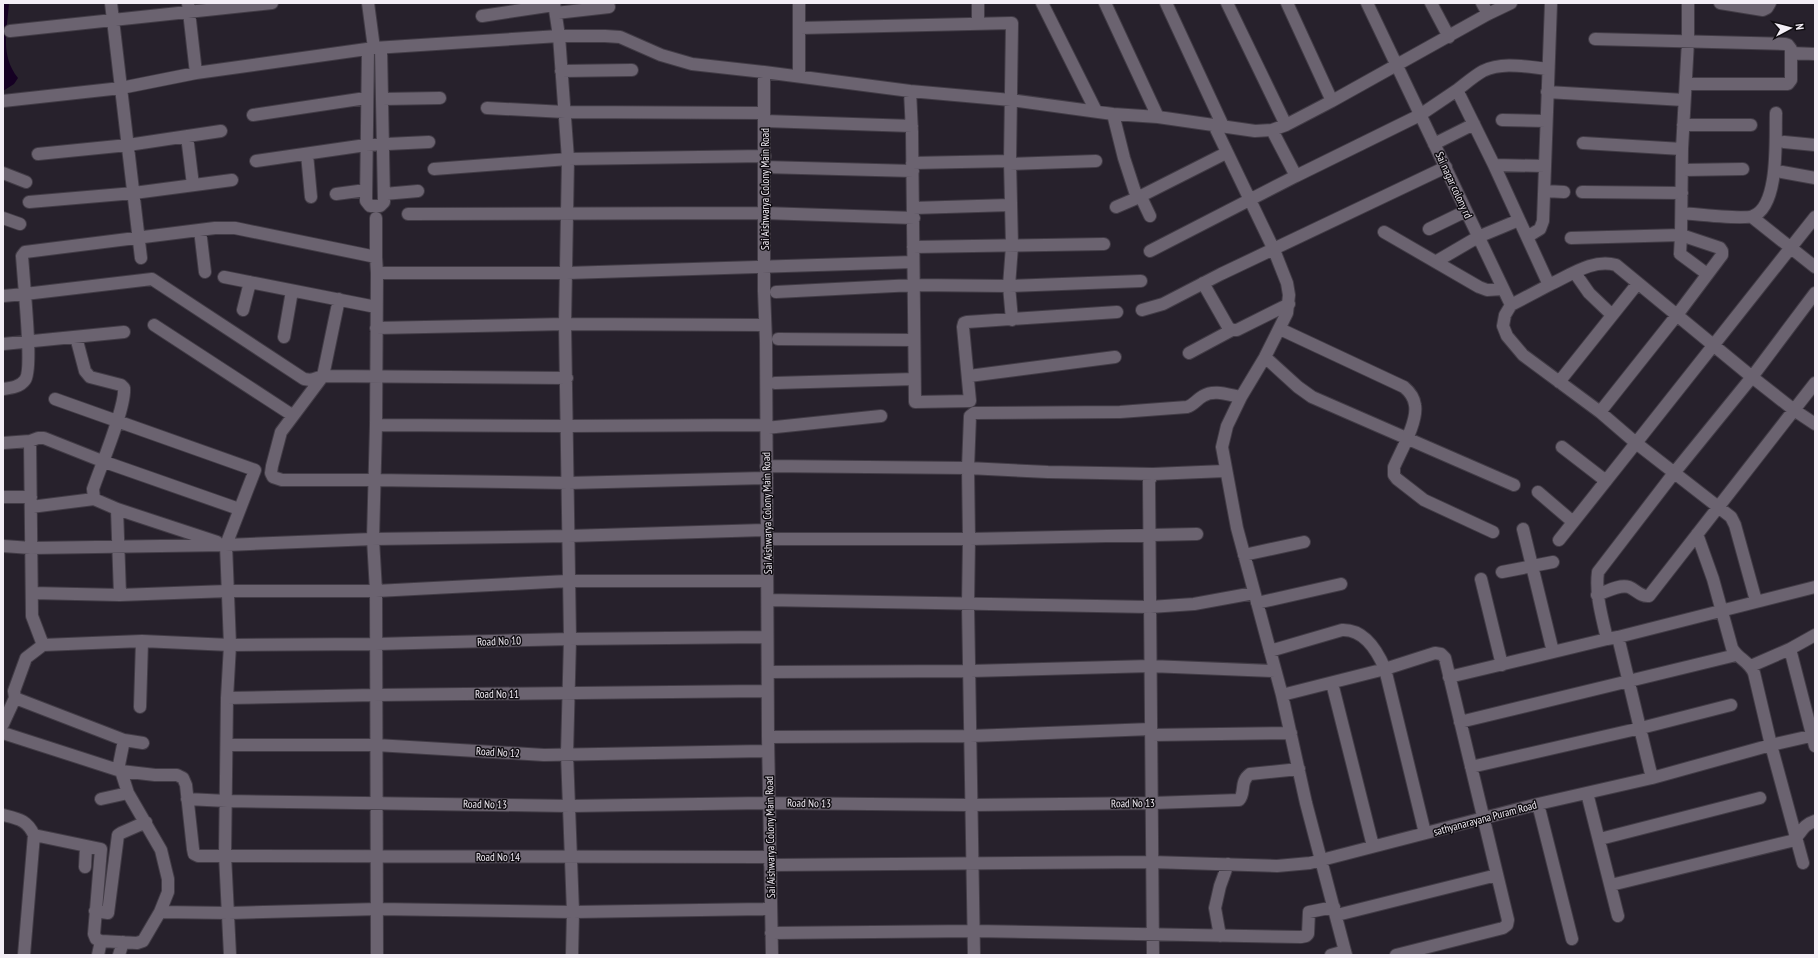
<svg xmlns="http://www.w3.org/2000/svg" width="1818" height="958" viewBox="0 0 1818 958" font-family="'PT Sans Narrow',sans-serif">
<rect width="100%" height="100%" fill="#27212c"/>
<!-- water -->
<path fill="#150023" d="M3,3H9C7,31 0,55 18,78L14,84L3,91Z"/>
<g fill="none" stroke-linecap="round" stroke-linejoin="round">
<defs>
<path id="minor" d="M111,3L141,258
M188,3L196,73
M368,3L374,48
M554,3L559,36L568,159L565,324L570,639L567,754L573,912L572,955
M799,3V76
M1042,3L1096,111
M1105,3L1158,117
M1166,3L1223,126
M1227,3L1286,125
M1287,3L1332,101
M1367,3L1511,305
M1431,3L1449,37
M1482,3L1488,14
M1720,3L1763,10L1767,8L1770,3
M556,13L609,7
M482,16L554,5
M978,24V3
M800,28L1012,23L1010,161L1012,246L1009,286L1012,320
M10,31L272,3
M1595,39L1785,44L1788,45L1791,49V80L1788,84H1686
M368,50L366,201L370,206H380L384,202L381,48
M1791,53L1815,54
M561,71L632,70
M764,72V291L766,341L768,737L772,955
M910,91L912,132L915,402L970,401L963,327L964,323L967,322L1117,312
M1547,92L1684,100
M382,99L440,98
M3,101L121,88L196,73L374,48L559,36H605L620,37L661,55L692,64L764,72L910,91L1011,100L1113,114L1158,117L1255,131L1272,130L1286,125L1332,101L1488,14L1511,3
M487,108L565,112L764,113
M1113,114L1124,158L1137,198L1226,153
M253,115L366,98
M1502,120L1546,121
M765,121L912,126
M1214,125L1274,250L1287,283L1289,295L1287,313L1265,357L1241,397L1227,426L1222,447L1237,528L1282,695L1306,803L1346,955
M1683,125H1751
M1272,130L1296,176L1420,115L1457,90
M187,136L193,185
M1784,142L1815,145
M1583,143L1682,149
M1434,144L1474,124
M38,154L128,145L221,131
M307,154L311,197
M256,161L366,145L429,142
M912,163L1010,161
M1010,164L1096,161
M1494,165L1457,90C1465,84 1474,76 1483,71C1503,61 1527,67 1548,69
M1545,166L1494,165L1549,285C1569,276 1593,258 1616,265L1752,377L1794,410L1815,424
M764,167L913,171
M434,169L568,159L765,156
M1683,170L1743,169
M1782,172L1815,178
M3,173L26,182
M1545,191L1564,192
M1582,192L1682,193
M336,194L366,190
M384,194L418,191
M1141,197L1150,216
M29,202L134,193L232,180
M1116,207L1137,198
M913,208L1010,205
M1682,213C1695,214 1743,220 1753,216C1780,206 1775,137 1776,113
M408,214L764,213L914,218
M1752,217L1815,267
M3,218L20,224
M1429,229L1466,211
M200,230L205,272
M1384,232L1479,287L1487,290L1503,289
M1527,237L1540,229L1543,221L1551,3
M1571,238L1681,235L1680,254L1707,274
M913,247L1104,244
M1150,251L1296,176
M376,257V218
M1437,261L1478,237L1519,220
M1575,273L1589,293L1612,315
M224,277L376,307
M1549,285L1511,305L1505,315L1503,326L1507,336L1523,355L1600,412L1636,443L1559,540
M776,292L914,285L1009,286L1141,281
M3,296L25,294L22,256L25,252L215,228H235L376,257L377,273
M339,299L323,376L281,432L272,466L271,473L273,477L282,480H374L568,483L767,478
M243,310L250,282
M1142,310L1163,304L1221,274L1446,167
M154,325L292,415
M376,328L565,324L765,325
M1280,329L1404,387C1410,392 1414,397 1415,405C1418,421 1401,451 1394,467V475L1397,479L1424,500L1493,532
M1232,330H1237L1289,304
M76,337L85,371L90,377L121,385L124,388C126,407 100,468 93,489L94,499
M284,337L292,291
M778,339L913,340
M3,344L124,332
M1189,353L1232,330L1228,327L1203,283
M1265,357L1298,387L1312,397L1514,485
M969,376L1115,357
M1559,382L1638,283
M775,383L914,379
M3,389C11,388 20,387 25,380C32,371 26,309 25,294L152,279L304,379L311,380L323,376L567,378
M55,399L255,470L226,545L230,645L227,698L225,855L230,955
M1600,412L1677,315L1722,255V251L1720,248L1681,235L1682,149L1688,41V3
M376,425L567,426L766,425
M766,428L881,416
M30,441L32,616L43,645
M3,443L30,441L38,438H44L102,461L239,509
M1562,447L1606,481
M766,466L968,468L1048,472L1153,474
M1538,492L1573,522
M3,497H31
M31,507L94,499L117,509L217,542
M117,509L120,595
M1523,529L1553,652
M1697,534L1713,579L1732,648C1738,659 1749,661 1754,673L1771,745L1803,863
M767,539H969L1197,534
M3,546L31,548L226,545L373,539L569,536L767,530
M1244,555L1304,542
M1502,572L1553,562
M1481,579L1502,665
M32,593L120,595L228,591H376L568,581H767
M1597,595C1606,592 1619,584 1629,587C1636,590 1641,597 1649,596L1815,383
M768,600L1150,607L1194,604L1254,593
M1756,601L1735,525L1731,517L1636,443L1815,217
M1257,603L1341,584
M1618,637L1815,587
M1790,649L1815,746
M1270,651L1342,630C1364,629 1377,650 1385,669L1425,833
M1751,666L1790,649L1815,635
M768,672L970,671L1150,666L1275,671
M1449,677L1607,639
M1332,683L1373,846
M1282,695L1385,669L1435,653L1441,654L1445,658L1508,920L1507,925L1503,928L1396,955
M15,698L124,740L143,743
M227,698L375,695L767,691
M140,707L142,641
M1460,722L1736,655
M3,724L15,698L14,691L26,658L43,645L142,641L230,645L376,644L570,639L767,637
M3,733L121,771L155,775H177L183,778L186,785L193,849L194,854L198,856L770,857
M1151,735L1291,733
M768,737L970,736L1151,729
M227,745H376L544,755L768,751
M1471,767L1641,728L1731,705
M118,770L124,740
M1652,778L1618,637L1607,639C1602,617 1595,594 1598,572L1674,473L1752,377L1815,293
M1587,793L1618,916
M101,799L128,793
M187,799L227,801L570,806L769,803L971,805L1153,803L1239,800C1246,793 1239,782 1250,774L1299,769
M1538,804L1572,939
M3,815C19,819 27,820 34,835L101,849L94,934L96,939L101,941L98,955
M1600,839L1760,798
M770,865L1151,862L1277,866L1310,863L1538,804L1652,778L1771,745L1815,735
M85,867L86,847
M1611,885L1791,841C1802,835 1800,826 1815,821
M95,911L108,913L118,835L121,833L146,822
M160,912L229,913L378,909L573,912L770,909
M1337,915L1497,875
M771,933L974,931L1301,937L1306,936L1308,934L1309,912L1334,907
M1220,936L1215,908L1220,886L1228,864
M101,941L137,943L143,941L160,912L168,892V879L161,850L128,793L121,771
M24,955L34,835
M119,955L123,942
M377,955L376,591L373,539L376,425L377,273H567L913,262
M974,955L968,605L969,539L968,468L970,416L974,413L1120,412L1187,407C1194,405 1196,400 1203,396C1214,389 1229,395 1241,397
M1153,955L1149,481L1153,474L1225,471
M1331,955L1345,951"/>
</defs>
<!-- minor casing -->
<use href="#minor" stroke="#423c46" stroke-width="14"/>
<!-- minor -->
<use href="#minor" stroke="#6b6370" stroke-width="12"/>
</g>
<g text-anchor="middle" stroke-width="3" stroke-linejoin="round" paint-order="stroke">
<!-- street labels -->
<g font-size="11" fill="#f3eef6" stroke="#0f0c11">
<text transform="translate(1454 185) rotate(65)" y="4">Sai nagar colony rd</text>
<text transform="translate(765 189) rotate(-90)" y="4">Sai Aishwarya Colony Main Road</text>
<text transform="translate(767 513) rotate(-91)" y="4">Sai Aishwarya Colony Main Road</text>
<text transform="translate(499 641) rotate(-2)" y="4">Road No 10</text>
<text x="497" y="698">Road No 11</text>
<text transform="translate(498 752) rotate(3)" y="4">Road No 12</text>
<text transform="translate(809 803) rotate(1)" y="4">Road No 13</text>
<text transform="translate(1133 803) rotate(-1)" y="4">Road No 13</text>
<text transform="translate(485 804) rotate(1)" y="4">Road No 13</text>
<text transform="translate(1485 818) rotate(-15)" y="4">sathyanarayana Puram Road</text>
<text transform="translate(770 837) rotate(-91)" y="4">Sai Aishwarya Colony Main Road</text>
<text x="498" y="861">Road No 14</text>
</g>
</g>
<!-- border -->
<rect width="1818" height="958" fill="none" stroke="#f3eef6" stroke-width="8"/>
<!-- north arrow -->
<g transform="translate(1790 28) rotate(83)" stroke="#0f0c11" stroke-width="3" paint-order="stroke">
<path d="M0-3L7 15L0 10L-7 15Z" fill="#f3eef6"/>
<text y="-6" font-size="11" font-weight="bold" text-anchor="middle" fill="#f3eef6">N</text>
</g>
</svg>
